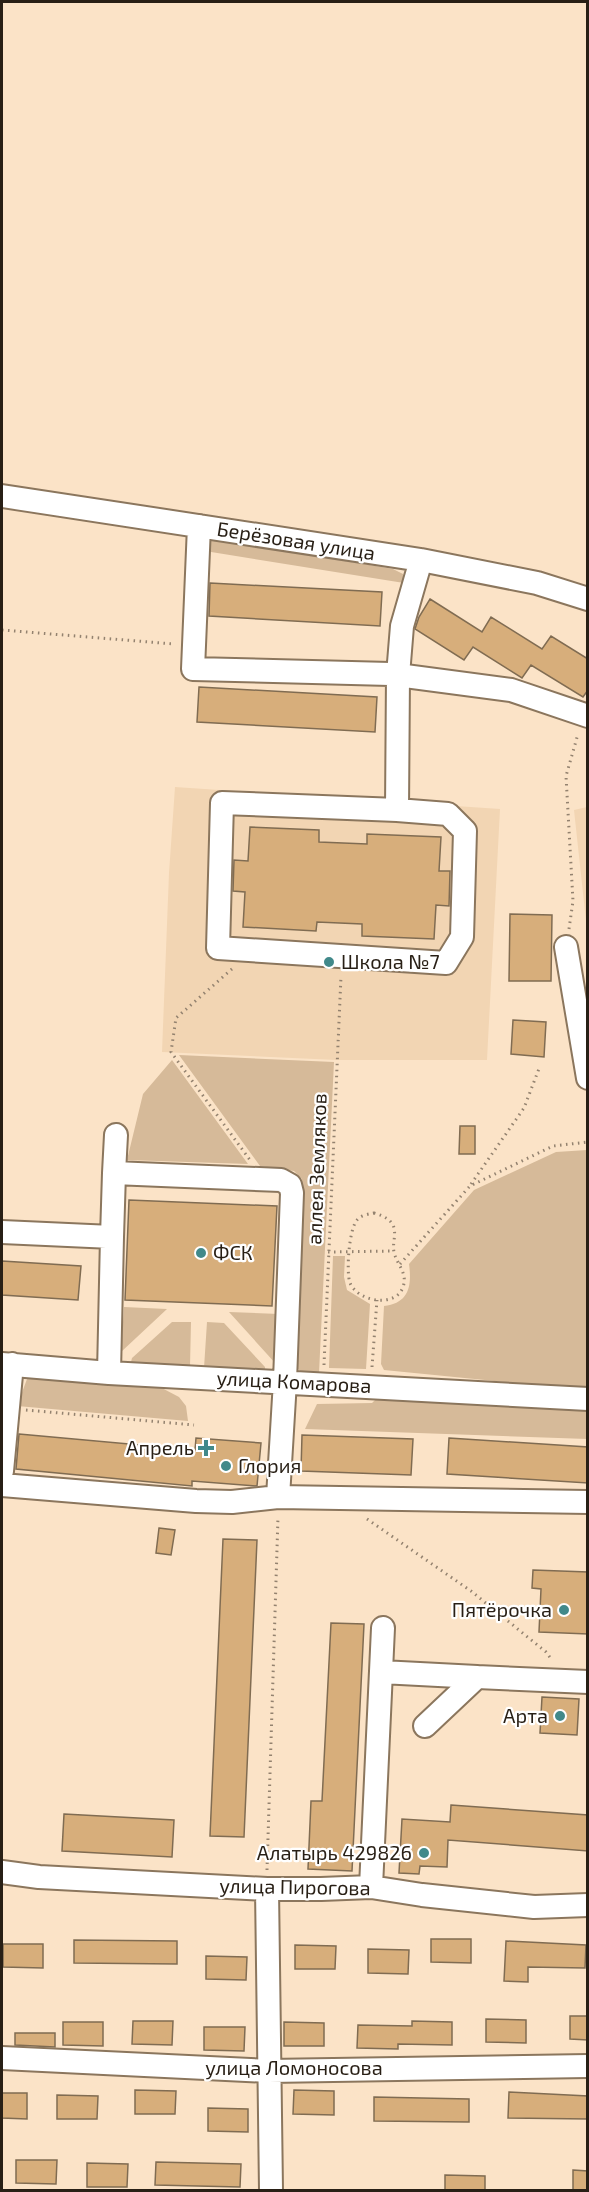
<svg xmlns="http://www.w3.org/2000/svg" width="589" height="2192" viewBox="0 0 589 2192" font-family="'Exo 2',sans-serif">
<rect width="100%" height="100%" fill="#fbe3c7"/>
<!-- built -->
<path fill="#f2d5b3" d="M175,787L500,809L487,1060H337L162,1052L169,873Z
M587,807H588L587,930L574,810Z"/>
<!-- green -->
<path fill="#d6ba99" d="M216,539L393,569L403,574L404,583L205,551L208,542Z
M179,1055L334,1062L319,1373L302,1372L295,1367L302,1179L294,1171L260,1166Z
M172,1060L248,1164L127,1160L143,1094Z
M587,1150V1390L384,1370L381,1364L384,1306C409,1303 412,1286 409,1264L474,1190L556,1152Z
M333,1256H345L344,1277L347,1290L370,1304L366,1369L329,1368Z
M124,1307L167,1309L121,1352Z
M229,1312L279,1314L276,1364Z
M172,1322H191L190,1366L131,1362L132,1358Z
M207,1322L224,1323L265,1367V1373L204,1368Z
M38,1376L158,1386L179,1397L186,1406L188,1421L17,1406L27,1379Z
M377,1398L587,1410V1439L305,1429L317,1404L372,1403Z"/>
<!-- building -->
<path fill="#d7ae7b" stroke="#806c52" stroke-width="1.5" d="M210,583L382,592L380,626L209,616Z
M430,599L482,632L491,617L542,649L551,636L588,659V690L583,697L531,665L522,678L473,647L464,660L415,629L419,617Z
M199,687L377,697L375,732L197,722Z
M250,827L319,830V842L367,844V834L441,837L439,871H450L449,906L436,905L434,939L362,936V924L317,922L316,931L243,927L245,892L233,891L234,860L248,861Z
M510,914L552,915L551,981H509Z
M513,1020L546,1022L544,1057L511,1054Z
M460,1126H475V1154H459Z
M129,1200L277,1206L272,1306L125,1300Z
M2,1261L81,1266L78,1300L2,1295Z
M19,1434L195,1450L196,1438L261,1443L257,1486L192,1481V1486L16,1469Z
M302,1435L413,1439L411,1475L301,1471Z
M449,1438L588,1447V1483L447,1474Z
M159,1528L175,1530L171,1555L156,1553Z
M223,1539L257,1540L244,1837L210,1836Z
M533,1570L588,1572V1634L539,1632L541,1589L532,1588Z
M331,1623L364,1624L352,1871L308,1869L311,1801H322Z
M542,1697L579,1699L577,1735L540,1733Z
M451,1805L588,1815V1851L448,1840L447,1867L420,1866L419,1874L399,1873L402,1819L450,1822Z
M64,1814L174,1820L172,1857L62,1851Z
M431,1939H471V1963L431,1962Z
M74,1940L177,1941V1964L74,1963Z
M506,1941L586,1945L585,1968L528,1967V1982L504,1981Z
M3,1944H43V1968L3,1967Z
M295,1945L336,1946L335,1969H295Z
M368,1949L409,1950L408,1974L368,1973Z
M206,1956L247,1957L246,1980L206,1979Z
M570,2016H588V2040L570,2039Z
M486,2019L526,2020V2043L486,2042Z
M133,2021H173L172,2045L132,2044Z
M412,2021L452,2022V2045L398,2044V2049L357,2048L358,2025L412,2026Z
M63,2022H103V2046L63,2045Z
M284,2022L324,2023V2046H284Z
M204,2027H245L244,2051L204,2050Z
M15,2033H55V2047L15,2045Z
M135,2090L176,2091L175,2114H135Z
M294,2090L334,2091V2115L293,2114Z
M509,2092L588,2096V2119L508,2118Z
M2,2093H27V2119L2,2118Z
M57,2095L98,2096L97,2119H57Z
M374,2097L469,2099V2122L374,2121Z
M208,2108L248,2109V2132L208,2131Z
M16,2160H57L56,2184L16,2183Z
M156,2162L241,2164L240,2187L155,2185Z
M87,2163L128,2164L127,2187H87Z
M573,2170L588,2171V2190H573Z
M445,2175L485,2176V2190H445Z"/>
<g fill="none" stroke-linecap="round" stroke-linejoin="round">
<defs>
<path id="minor" d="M2,496L421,560L537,583L588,599
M199,526L193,669L390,674L511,690L588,716
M397,810L222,803L218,948L446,963L462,937L465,831L448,814L397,810L398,675L402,626L421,560
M566,947L588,1078
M114,1173L116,1135
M2,1232L112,1237L109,1373
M112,1237L114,1173L281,1180L290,1185L292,1193L285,1381L278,1497
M2,1364L109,1373L588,1399
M2,1471L12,1364
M2,1485L196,1501L232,1502L278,1497L588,1502
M381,1672L477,1677
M425,1726L477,1677L588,1682
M2,1872L39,1877L267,1889H321L371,1887L422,1895L534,1907L588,1905
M371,1887L383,1628
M267,1889L271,2190
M2,2058L269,2071L588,2066"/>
</defs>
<!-- minor casing -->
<use href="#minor" stroke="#8b765d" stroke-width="26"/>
<!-- path -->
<path stroke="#93826f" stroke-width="3" stroke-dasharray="1.5 4.5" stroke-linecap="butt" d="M2,630L174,644
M569,929L573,901L566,776L578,734
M232,969L176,1018L171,1052L250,1160
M471,1184L524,1108L540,1066
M374,1213C381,1215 389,1218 393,1225C397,1234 392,1243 394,1252C397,1265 408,1273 403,1287C396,1308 358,1302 350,1283C346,1272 349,1229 357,1220C361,1215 369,1214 374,1213Z
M328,1252L393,1251
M400,1264L470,1186L553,1146L588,1142
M324,1365L341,976
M372,1367L377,1300
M26,1410L194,1425
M367,1519L471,1591L546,1652L552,1660
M267,1870L278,1517"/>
<!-- minor -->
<use href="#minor" stroke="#fff" stroke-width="22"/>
</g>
<!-- markers -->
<g fill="#41898a" stroke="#fff" stroke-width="2">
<circle cx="329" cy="962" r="6"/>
<circle cx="201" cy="1253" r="6"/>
<path d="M203 1439h6v6h6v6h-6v6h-6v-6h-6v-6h6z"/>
<circle cx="226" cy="1466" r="6"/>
<circle cx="564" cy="1610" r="6"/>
<circle cx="560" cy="1716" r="6"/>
<circle cx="424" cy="1853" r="6"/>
</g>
<g text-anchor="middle" stroke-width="4.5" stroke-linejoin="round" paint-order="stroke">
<!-- street labels -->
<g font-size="20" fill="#281f15" stroke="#fff">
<text transform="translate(296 541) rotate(9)" y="7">Берёзовая улица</text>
<text transform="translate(317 1169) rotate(-88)" y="7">аллея Земляков</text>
<text transform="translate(294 1382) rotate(3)" y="7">улица Комарова</text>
<text transform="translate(295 1887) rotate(1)" y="7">улица Пирогова</text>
<text x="294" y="2075">улица Ломоносова</text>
</g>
<!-- poi labels -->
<g font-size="20" fill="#281f15" stroke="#fff" text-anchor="end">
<text x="341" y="969" text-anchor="start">Школа №7</text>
<text x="213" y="1260" text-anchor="start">ФСК</text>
<text x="194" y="1455">Апрель</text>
<text x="238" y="1473" text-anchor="start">Глория</text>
<text x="552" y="1617">Пятёрочка</text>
<text x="548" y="1723">Арта</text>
<text x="412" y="1860">Алатырь 429826</text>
</g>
</g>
<!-- border -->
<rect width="589" height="2192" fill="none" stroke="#281f15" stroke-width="6"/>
</svg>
